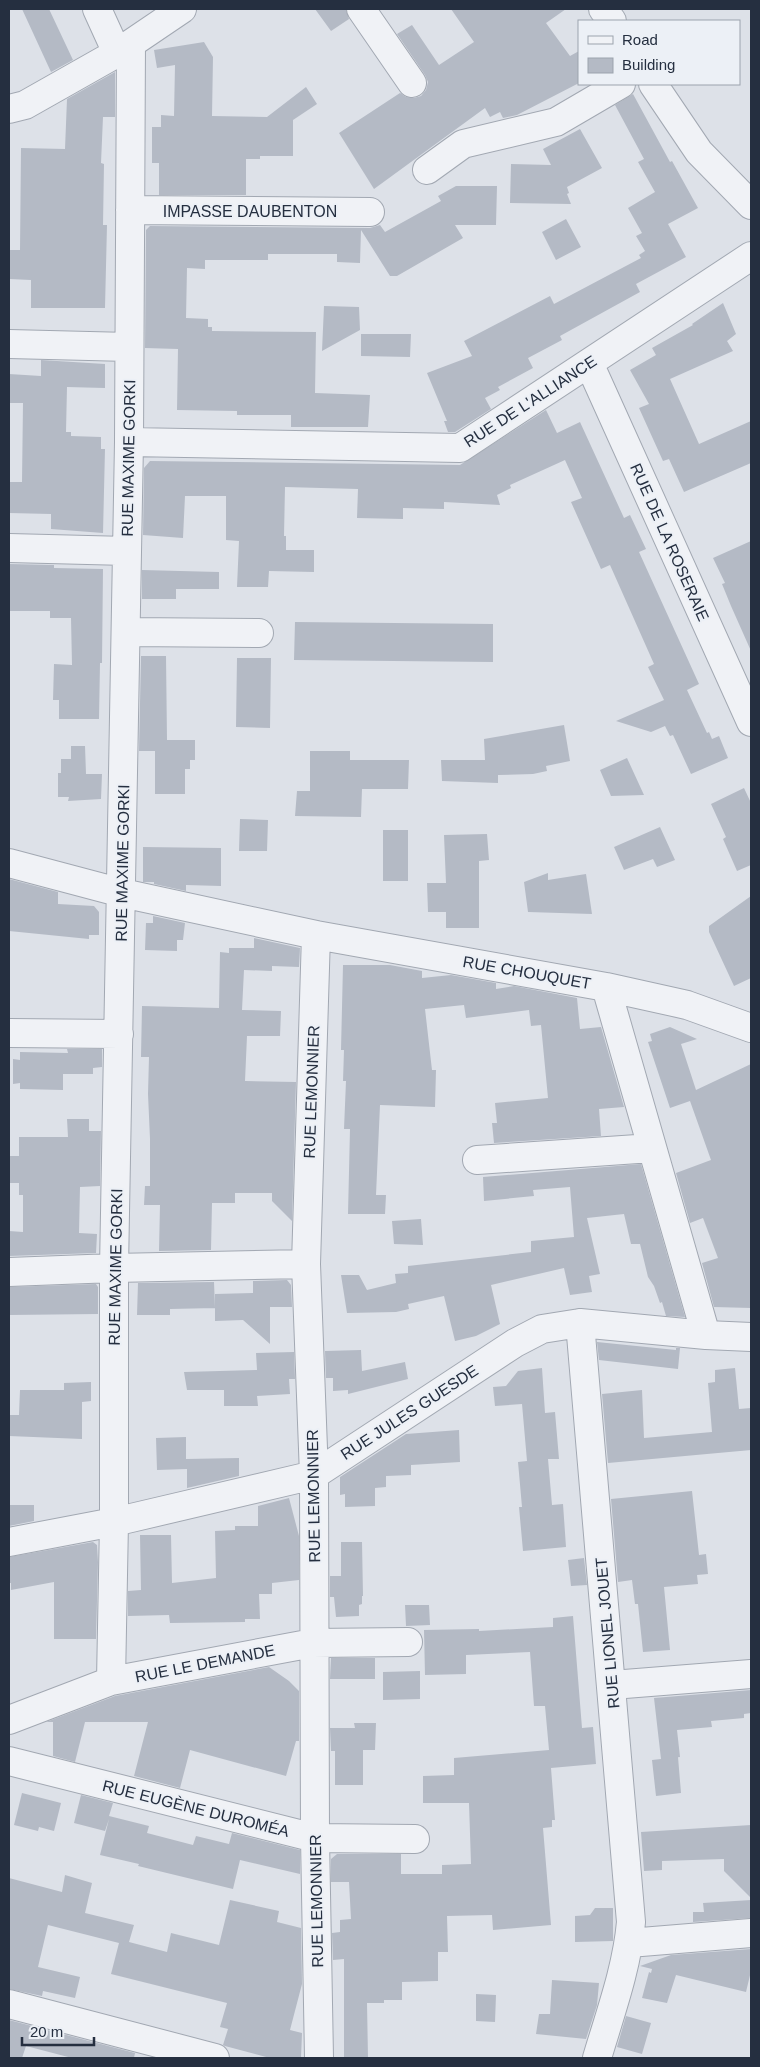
<svg xmlns="http://www.w3.org/2000/svg" width="760" height="2067" viewBox="0 0 760 2067" font-family="Helvetica,sans-serif">
<rect width="100%" height="100%" fill="#dde1e8"/>
<!-- building -->
<path fill="#b4bac5" d="M22,9H49L73,60L51,72Z
M315,9H346L349,19L331,31Z
M451,9H566L546,23L570,56L579,51V83L517,115L503,118L500,112L490,117L485,108L374,189L339,133L400,93L406,97L414,98L421,96L426,90L428,82L425,75L397,34L412,25L439,65L474,42Z
M204,42L213,57L212,116L267,117L306,87L317,104L293,120V156H260V159H246V195H159V163H152V127H161V115L174,116L175,65L157,68L154,50Z
M115,72V117H103L101,163L104,164L103,225H107L105,308H31V280L9,279V250H20L21,148L65,149L67,99Z
M633,94L670,162L672,161L698,208L668,224L686,257L636,284L640,292L560,336L562,340L528,358L533,368L498,387L500,390L485,398L491,409L455,432H448L444,421H447L427,373L472,356L464,341L550,296L554,304L641,258L639,255L645,251L636,236L642,233L628,208L655,192L638,162L644,159L615,105Z
M580,129L602,168L567,187L569,193L567,194L571,204L510,203L511,164L551,165L543,149Z
M456,186H497L496,225H455L463,238L397,276H390L361,230L360,263L337,262V254H268V260H205V269L187,268L186,318L208,319V327H212V331L316,332L315,393L370,395L368,427H291V415H237V411L177,410L178,349L145,348L146,230L150,226L370,228L380,225L385,232L441,201L438,196Z
M566,219L581,247L556,260L542,232Z
M723,303L736,334L727,341L733,351L670,379L699,444L751,421V463L684,492L669,459L663,461L639,408L649,404L630,370L656,355L652,348L693,325L692,324Z
M324,306L359,307L360,330L322,351Z
M361,334H411L410,357L361,356Z
M41,360L105,364V388L67,387L66,432H71V436L101,437V449H105L103,533L51,529V514L9,513V482H22L23,403H9V374L41,376Z
M546,410L557,433L580,422L624,518L630,515L646,549L639,552L699,684L687,690L707,733L709,732L712,739L719,736L728,758L691,774L673,735L670,736L665,726L651,732L616,721L664,700L648,667L654,664L610,565L601,569L571,502L582,498L565,460L510,485L511,488L497,495L500,505L444,502V509L403,508V519L357,518L358,489L285,487L284,536H286V550H314V572L269,571L268,587H237L239,541L226,540V496H185L183,538L143,535L144,468L150,461L460,465Z
M751,541V651L731,606L722,584L725,583L713,558Z
M9,564L54,565V568L103,569L102,663H100L99,719H59V700H53L54,664L72,665L71,618H50V611H9Z
M142,570L219,572V589H176V599H142Z
M295,622L493,624V662L294,660Z
M141,656H166L167,740H195V760H190V769H185V794H155V751H139Z
M237,658H271L270,728L236,727Z
M564,725L570,761L546,766L547,771L533,774L498,775V783L442,781L441,760H485L484,739Z
M71,746H85L86,774H102L101,799L68,801L69,797H58V773H61V759H71Z
M310,751H350V760H409L408,789H362L361,817L295,816L297,791H310Z
M627,758L644,795L611,796L600,770Z
M744,788L751,803V865L737,871L723,839L726,837L711,804Z
M240,819L268,820L267,851H239Z
M660,827L675,860L657,867L653,859L624,870L614,847Z
M383,830H408V881H383Z
M487,834L489,860L479,861V928H446V912H428L427,883H446L444,835Z
M143,847L221,848V886L186,885V891L154,884V882H143Z
M548,873V880L586,874L592,914L528,912L524,882Z
M9,879L58,892V904L94,906L99,912V935H89V939L9,931Z
M751,896V978L734,986L709,932V926Z
M153,916L185,923L183,940H177V951L145,950L146,923H153Z
M254,938L300,948L299,967L272,966V971L244,970L242,1010L281,1011L280,1036H247L245,1081L296,1082L292,1221L272,1201V1193H235V1203H212L211,1250L159,1251L160,1205H144L145,1186H150V1139L148,1094L149,1057H141L142,1006L219,1008L220,952L229,953V948H254Z
M343,965H390L422,971V978L451,975L496,983V989L514,986L577,998L580,1029L601,1027L624,1107L599,1109L601,1136L494,1143L492,1123H497L495,1103L548,1098L541,1025L531,1026L529,1010L466,1018L464,1005L425,1009L432,1070H436L435,1107L380,1105L376,1195H386L385,1214H348L350,1129H344L346,1081H343L344,1050H341Z
M670,1027L697,1039L681,1044L696,1090L751,1064V1308L714,1307L702,1263L718,1258L703,1218L690,1223L676,1173L711,1160L690,1101L670,1108L648,1042L652,1041L650,1034Z
M67,1049H102V1067L93,1068V1074H63V1090L20,1089V1083L13,1084V1059L20,1060V1052L68,1053Z
M67,1119H89V1131H101L100,1186L80,1187L79,1233L97,1234L96,1253L9,1256V1231L23,1232V1195H19V1183H9V1156H19V1137H68Z
M641,1164L685,1317L666,1316L662,1302L660,1303L654,1286L648,1277L640,1244H631L624,1214L587,1218L600,1274L589,1276L592,1292L570,1295L564,1268L491,1285L500,1324L476,1336L455,1341L444,1296L408,1304L409,1309L396,1312L347,1313L341,1275H359L367,1290L396,1283L395,1274L408,1273V1266L531,1252V1241L574,1237L570,1187L533,1190L534,1196L484,1201L483,1177Z
M421,1219L423,1245L394,1244L392,1221Z
M287,1280L291,1285L292,1307H270V1344L243,1320L215,1321V1294L253,1293V1281Z
M214,1282L215,1308L170,1309V1315H137L138,1283Z
M96,1284L98,1287V1314L9,1315V1287Z
M597,1342L676,1350V1348H680L678,1369L599,1360Z
M361,1350L362,1371L405,1362L408,1379L348,1394V1390L333,1391V1378H326L325,1351Z
M294,1352L295,1379H289L290,1394L257,1396L258,1406H224V1390H187L184,1372L257,1370L256,1353Z
M542,1368L545,1413L555,1412L559,1459H548L552,1505L563,1504L566,1547L523,1551L519,1507H522L518,1462L527,1461L522,1404L495,1406L493,1387L506,1386L518,1371Z
M735,1368L739,1409L751,1408V1450L608,1463L602,1394L642,1390L644,1438L712,1432L708,1383L715,1382V1370Z
M91,1382V1401L82,1402V1439L9,1436V1415H19L20,1390H64V1383Z
M459,1430L460,1462L411,1465V1475L386,1476V1487L375,1488V1506L345,1507V1494L340,1495V1477L406,1434Z
M186,1437V1459L239,1458V1476L187,1488V1469L157,1470L156,1438Z
M692,1491L699,1555L706,1554L708,1574L697,1575L698,1584L664,1587L670,1650L643,1652L638,1604H635L632,1580L618,1582L611,1499Z
M289,1498L299,1536V1580L272,1583V1594H259L260,1619H245V1622L170,1623L169,1615L128,1616V1591L141,1590L140,1535H171L172,1583L216,1578L215,1531L235,1530V1526H258V1506Z
M9,1505H34V1521L9,1526Z
M93,1542L97,1545L98,1562L96,1639H54V1582L11,1590V1583H9V1557Z
M341,1542H362L363,1596H362V1604L359,1605V1616L336,1617L334,1597H330V1576H341Z
M584,1558L587,1585L571,1586L568,1560Z
M405,1605H429L430,1625L406,1626Z
M573,1616L582,1728L593,1727L596,1764L551,1768L555,1820H552V1827L543,1828L551,1925L493,1930L492,1915L447,1916L448,1952H438V1981L402,1982V2000H384V2003H367L368,2058H344V1959L333,1960L332,1933L340,1932V1920L351,1919L349,1882H331V1859L337,1854H401V1874H442V1865L471,1864L469,1803H423V1776L454,1775V1758L549,1750L545,1706H534L530,1652L466,1655V1674L425,1675L424,1630L479,1629V1631L553,1627V1618Z
M331,1658H375V1679H330Z
M269,1667L289,1681L299,1691V1741H296L286,1776L190,1750L180,1788L134,1776L148,1722H85L75,1762L53,1756V1722H46L115,1696Z
M420,1671V1699L383,1700V1672Z
M751,1690V1713L744,1714V1718L711,1721L712,1727L677,1730L680,1757L672,1758L678,1757L681,1793L656,1796L652,1760L661,1759L654,1698Z
M354,1723H376L375,1750H363V1785H335V1751H331L330,1728H355Z
M22,1793L61,1803L54,1831L39,1827L38,1831L14,1825Z
M81,1795L113,1803L109,1816L149,1826L147,1833L193,1845L196,1836L229,1844L232,1833L300,1850V1874L240,1860L233,1889L138,1866L139,1864L100,1855L109,1819L105,1831L74,1823Z
M751,1825V1898L724,1871V1859L662,1861V1870L644,1871L641,1832Z
M65,1875L92,1883L85,1913L134,1925L129,1942L167,1952L171,1933L219,1945L230,1900L279,1911L277,1922L301,1928L302,1984L290,2030L302,2033L301,2058H270L225,2046L223,2045L228,2029L220,2027L227,2003L111,1974L119,1943L48,1925L38,1967L80,1977L75,1998L43,1991L42,1996L9,1989V1878L62,1892Z
M751,1900V1918L693,1922V1912H704L703,1903Z
M595,1908H613V1941L575,1942V1916L590,1915Z
M751,1949V1971L746,1992L676,1975L667,2003L642,1998L649,1972L651,1973L652,1969L640,1966L671,1955Z
M552,1980L599,1983L597,2005L586,2039L536,2034L539,2014H550Z
M476,1994L496,1995L495,2022L476,2021Z
M626,2016L651,2023L642,2054L617,2047Z
M9,2020L135,2053L134,2058H72L26,2046L22,2058H9Z"/>
<g fill="none" stroke-linecap="round" stroke-linejoin="round">
<defs>
<path id="minor" d="M97,9L117,53
M361,9L412,83
M603,9L612,21
M653,84L699,152L751,205
M9,109L25,105L117,53L182,9
M427,170L463,144L556,122L621,84
M130,210L370,212
M9,344L129,347
M589,363L751,722
M129,442L460,448L751,256
M9,548L127,551
M126,632L259,633
M9,863L122,893L316,935L606,987L687,1005L751,1028
M316,935L306,1264L314,1475L315,1838L319,2058
M606,987L706,1335
M9,1033L119,1034
M477,1160L652,1148
M9,1272L114,1268L306,1264
M580,1323L631,1922C627,1968 610,2014 597,2058
M9,1542L114,1522L314,1475L515,1343L542,1329L580,1323L706,1335L751,1337
M111,1681L114,1522V1268L129,442L131,44
M612,1685L751,1674
M9,1720L111,1681L313,1643L408,1642
M9,1761L315,1838L415,1839
M629,1943L751,1933
M9,2004L215,2058"/>
</defs>
<!-- minor casing -->
<use href="#minor" stroke="#a2a8b2" stroke-width="30"/>
<!-- minor -->
<use href="#minor" stroke="#f0f2f6" stroke-width="28"/>
</g>
<g text-anchor="middle" stroke-width="4" stroke-linejoin="round" paint-order="stroke">
<!-- street labels -->
<g font-size="16" fill="#252f40" stroke="#ecf0f6">
<text x="250" y="217">IMPASSE DAUBENTON</text>
<text transform="translate(530 401) rotate(-33)" y="6">RUE DE L'ALLIANCE</text>
<text transform="translate(128 458) rotate(-89)" y="6">RUE MAXIME GORKI</text>
<text transform="translate(670 542) rotate(66)" y="6">RUE DE LA ROSERAIE</text>
<text transform="translate(122 863) rotate(-89)" y="6">RUE MAXIME GORKI</text>
<text transform="translate(527 972) rotate(10)" y="6">RUE CHOUQUET</text>
<text transform="translate(311 1092) rotate(-88)" y="6">RUE LEMONNIER</text>
<text transform="translate(115 1267) rotate(-89)" y="6">RUE MAXIME GORKI</text>
<text transform="translate(409 1412) rotate(-33)" y="6">RUE JULES GUESDE</text>
<text transform="translate(313 1496) rotate(-91)" y="6">RUE LEMONNIER</text>
<text transform="translate(607 1633) rotate(-95)" y="6">RUE LIONEL JOUET</text>
<text transform="translate(205 1663) rotate(-11)" y="6">RUE LE DEMANDE</text>
<text transform="translate(196 1808) rotate(14)" y="6">RUE EUGÈNE DUROMÉA</text>
<text transform="translate(316 1901) rotate(-91)" y="6">RUE LEMONNIER</text>
</g>
</g>
<!-- border -->
<rect width="760" height="2067" fill="none" stroke="#252f40" stroke-width="20"/>
<!-- legend -->
<rect x="578" y="20" width="162" height="65" fill="#ecf0f6" stroke="#9ca3ad"/>
<rect x="588" y="36" width="25" height="8" fill="#f0f2f6" stroke="#9ca3ad"/>
<text x="622" y="45" font-size="15" fill="#252f40">Road</text>
<rect x="588" y="58" width="25" height="15" fill="#b4bac5" stroke="#9ca3ad"/>
<text x="622" y="70" font-size="15" fill="#252f40">Building</text>
<!-- scale -->
<path d="M22 2037v8h72v-8" fill="none" stroke="#252f40" stroke-width="2.5"/>
<text x="30" y="2037" font-size="15" fill="#252f40" stroke="#ecf0f6" stroke-width="4" paint-order="stroke">20 m</text>
</svg>
